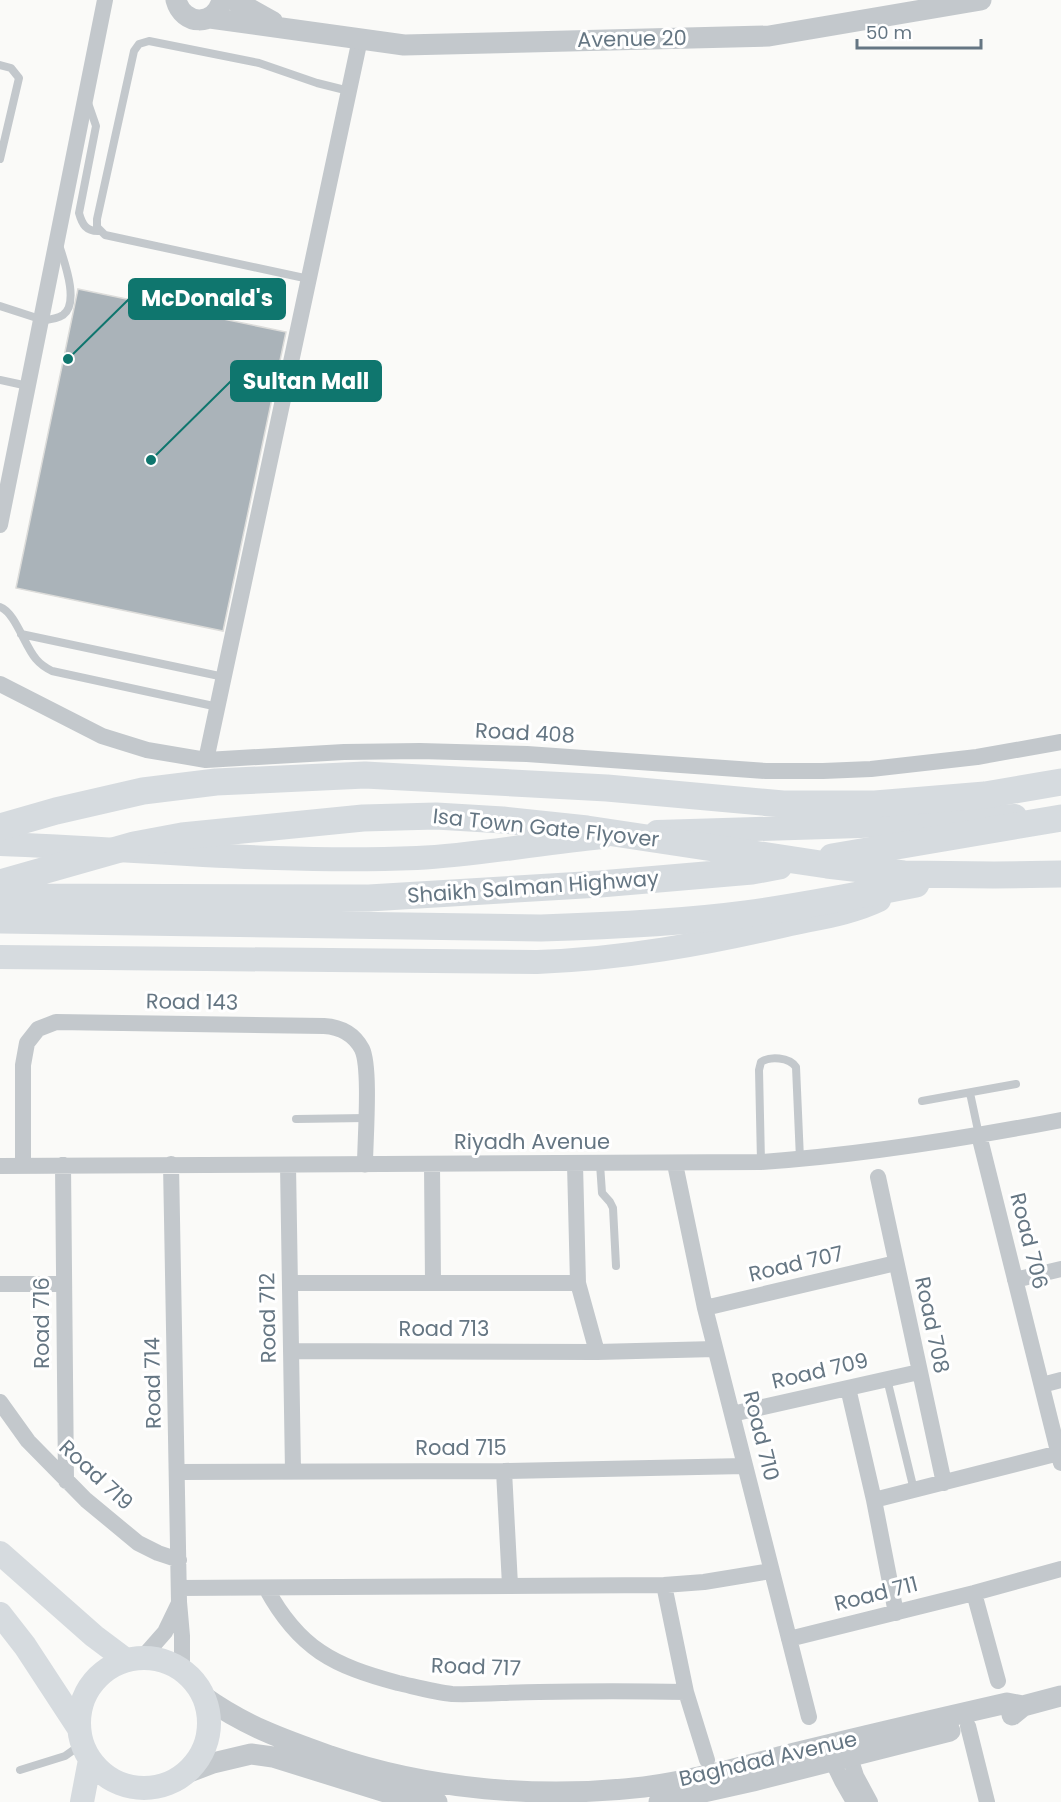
<svg xmlns="http://www.w3.org/2000/svg" width="1061" height="1802" viewBox="0 0 1061 1802" font-family="Poppins,sans-serif">
<rect width="100%" height="100%" fill="#fafaf8"/>
<!-- building -->
<path fill="#aab3b9" stroke="#dcdcda" stroke-width="1.5" d="M78,289L286,332L223,631L16,588Z"/>
<g fill="none" stroke-linecap="round" stroke-linejoin="round">
<!-- service -->
<path stroke="#c3c8cc" stroke-width="8" d="M0,65L11,68L19,78L0,159
M87,100L96,126L79,213C82,224 86,232 100,231
M309,279L105,235L97,227V219L134,51L139,44L149,41L259,63L317,83L349,91
M0,306L40,319
M40,321C47,320 57,319 63,315C80,303 64,261 59,245
M0,380L28,386
M0,607C15,612 25,647 36,659C41,665 46,668 52,671L218,707
M21,634L224,677
M970,1093L979,1135
M922,1101L1016,1084
M296,1119L366,1118
M761,1162L759,1070L761,1062C770,1056 789,1057 796,1067L800,1159
M600,1164L602,1193L610,1202L613,1208L616,1266
M887,1379L914,1490
M20,1770L65,1756L82,1744"/>
<!-- minor -->
<path stroke="#c3c8cc" stroke-width="16" d="M0,525L105,0
M0,684L102,736L147,750L206,760L344,752L420,751L527,754L766,771H823L871,769L977,757L1061,742
M206,760L360,39
M979,1135L1061,1463
M171,1164L179,1602L182,1636V1669
M575,1164L578,1283L597,1352
M675,1164L705,1308L809,1717
M23,1165V1065L27,1043L38,1029L56,1022L324,1026C340,1027 354,1034 362,1049C371,1068 365,1141 365,1165
M63,1165L66,1481
M288,1165L293,1471
M432,1165L433,1283
M0,1166L761,1162C862,1155 962,1139 1061,1120
M878,1177L944,1483
M1015,1280L1061,1269
M290,1283H578
M0,1284H64
M705,1308L896,1263
M291,1351L597,1352L715,1349
M1042,1385L1061,1380
M848,1388L874,1500L896,1613
M0,1402L28,1441L86,1500L138,1543L158,1553L179,1560
M732,1414L919,1372
M504,1471L510,1585
M177,1472L504,1471L745,1466
M874,1500L1059,1453
M664,1585L686,1692L707,1760
M179,1588L664,1585L704,1582L771,1571
M266,1588C299,1649 334,1666 398,1683C416,1687 434,1692 452,1694C481,1695 510,1692 539,1692C588,1691 637,1691 686,1692
M974,1593L998,1681
M789,1639L974,1593L1061,1569
M143,1657L165,1632L179,1603
M968,1726L987,1802
M846,1745L856,1776L870,1802
M827,1750L842,1781L854,1802"/>
<!-- tertiary -->
<path stroke="#c3c8cc" stroke-width="21" d="M176,0C183,26 215,27 222,0
M234,0L273,22
M210,18L404,45L769,36L981,0
M203,1696C245,1726 282,1739 330,1756C429,1790 540,1799 644,1787C696,1780 748,1765 799,1752C868,1735 937,1719 1007,1703L1023,1706
M1012,1715L1023,1706L1061,1696
M184,1774L213,1763L251,1754L273,1757L395,1795L437,1802
M659,1802L753,1781L950,1731"/>
<!-- secondary -->
<path stroke="#d6dbdf" stroke-width="24" d="M657,832L860,826L1015,816
M0,844C139,849 278,864 417,858C479,855 540,843 602,837
M0,957L537,962C622,959 704,944 786,925C817,918 850,914 879,900
M0,1553L94,1636L126,1660
M0,1614L25,1646L78,1727
M79 1723a65 65 0 1 1 130 0a65 65 0 1 1-130 0Z
M82,1802L90,1760"/>
<!-- primary -->
<path stroke="#d6dbdf" stroke-width="27" d="M0,827L56,811L143,791L216,782L365,775L607,788L783,804H875L985,795L1061,782
M832,857L1061,818
M0,883L134,845L182,836L363,818L436,816L503,820L587,829L827,865L904,874L994,875L1061,874
M0,897L369,898L600,884L752,871L779,866
M0,920L541,928C609,926 678,923 746,914C803,906 860,895 916,884"/>
</g>
<g text-anchor="middle" stroke-width="6" stroke-linejoin="round" paint-order="stroke">
<!-- street labels -->
<g font-size="21" fill="#657683" stroke="#fff">
<text transform="translate(632 39) rotate(-1)" y="7">Avenue 20</text>
<text transform="translate(525 733) rotate(3)" y="7">Road 408</text>
<text transform="translate(546 828) rotate(6)" y="7">Isa Town Gate Flyover</text>
<text transform="translate(533 887) rotate(-4)" y="7">Shaikh Salman Highway</text>
<text transform="translate(192 1002) rotate(1)" y="7">Road 143</text>
<text x="532" y="1149">Riyadh Avenue</text>
<text transform="translate(1029 1241) rotate(76)" y="7">Road 706</text>
<text transform="translate(796 1264) rotate(-13)" y="7">Road 707</text>
<text transform="translate(268 1318) rotate(-91)" y="7">Road 712</text>
<text transform="translate(42 1323) rotate(-90)" y="7">Road 716</text>
<text transform="translate(932 1325) rotate(78)" y="7">Road 708</text>
<text x="444" y="1336">Road 713</text>
<text transform="translate(820 1371) rotate(-13)" y="7">Road 709</text>
<text transform="translate(153 1383) rotate(-91)" y="7">Road 714</text>
<text transform="translate(761 1436) rotate(76)" y="7">Road 710</text>
<text x="461" y="1455">Road 715</text>
<text transform="translate(96 1475) rotate(43)" y="7">Road 719</text>
<text transform="translate(876 1594) rotate(-14)" y="7">Road 711</text>
<text transform="translate(476 1667) rotate(2)" y="7">Road 717</text>
<text transform="translate(768 1759) rotate(-13)" y="7">Baghdad Avenue</text>
</g>
</g>
<!-- callouts -->
<path fill="none" stroke="#0f766e" stroke-width="2" d="M68 359L129 299M151 460L231 381"/>
<g fill="#0f766e" stroke="#fff" stroke-width="2">
<circle cx="68" cy="359" r="6"/>
<circle cx="151" cy="460" r="6"/>
</g>
<g fill="#0f766e" stroke="#0f766e" stroke-width="2">
<rect x="129" y="279" width="156" height="40" rx="6"/>
<rect x="231" y="361" width="150" height="40" rx="6"/>
</g>
<g font-size="22" text-anchor="middle" font-weight="bold" fill="#fff">
<text x="207" y="306">McDonald's</text>
<text x="306" y="389">Sultan Mall</text>
</g>
<!-- scale -->
<path d="M857 39v9h124v-9" fill="none" stroke="#657683" stroke-width="3"/>
<text x="866" y="39" font-size="18" fill="#657683" stroke="#ffffff" stroke-width="4.5" paint-order="stroke">50 m</text>
</svg>
